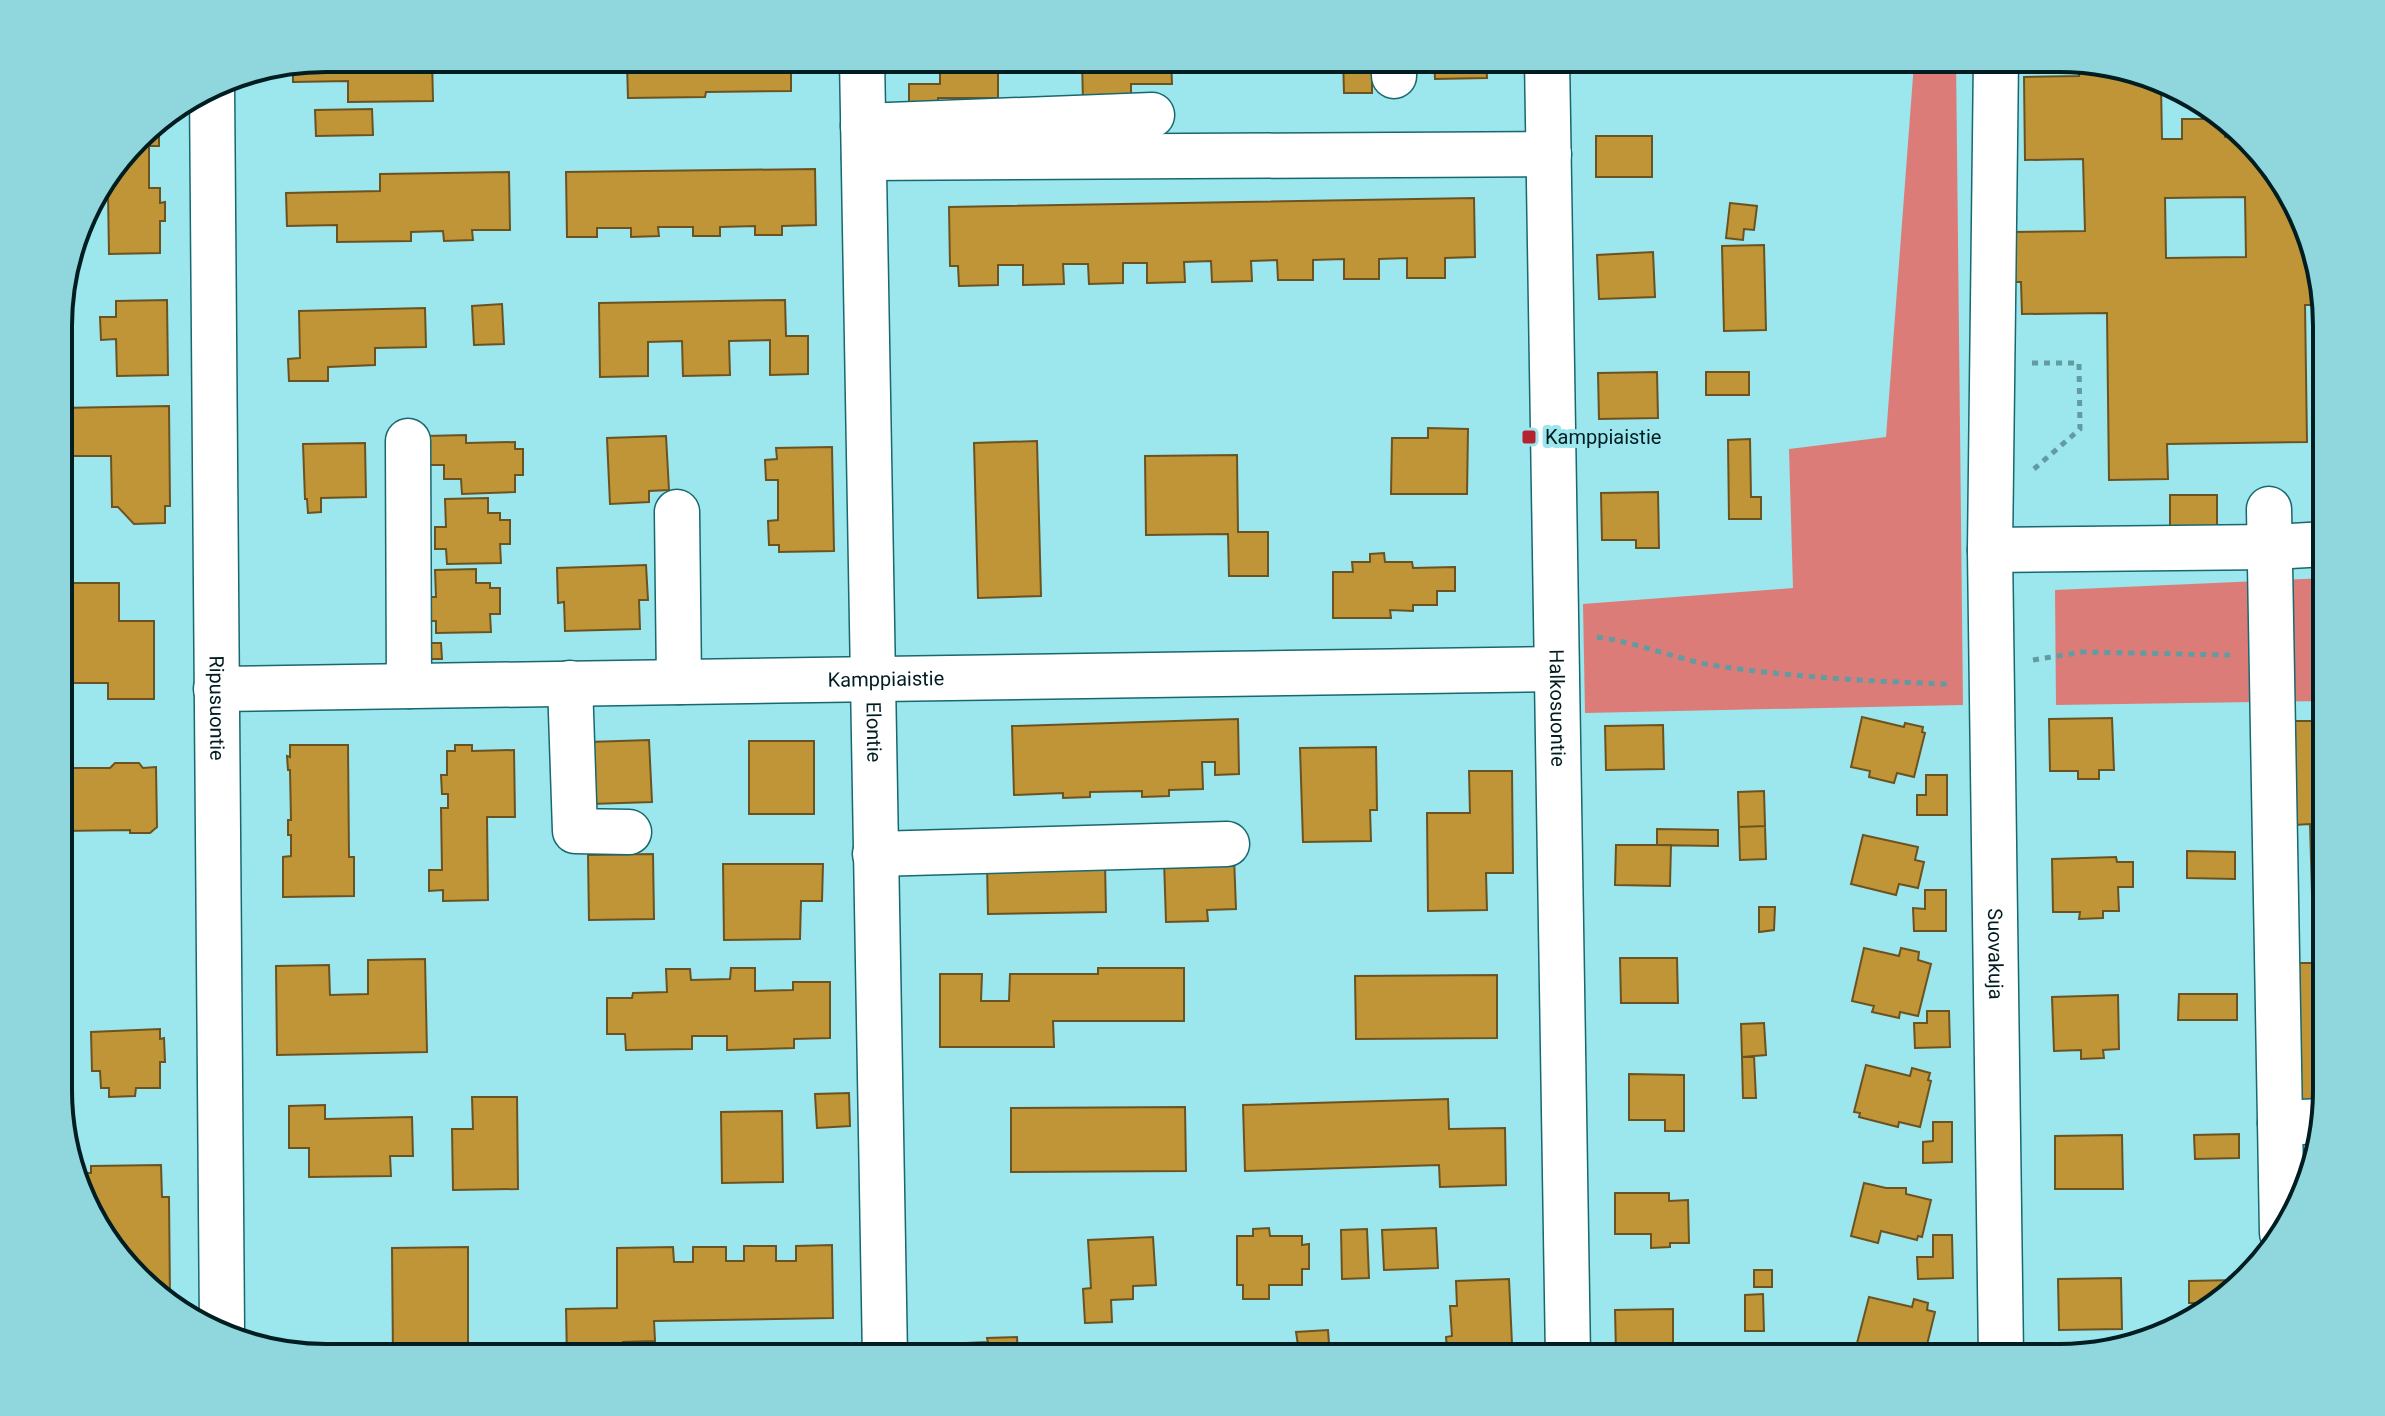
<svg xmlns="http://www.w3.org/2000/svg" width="2385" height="1416" viewBox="0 0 2385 1416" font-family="Roboto,sans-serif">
<rect width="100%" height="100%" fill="#9ce6ed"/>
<!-- forest -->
<path fill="#dc7c78" d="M1910,58H1956L1963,705L1585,713L1583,604L1793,588L1789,449L1886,437L1914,63Z
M2326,578V701L2056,705L2055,590Z"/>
<!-- building -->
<path fill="#c09538" stroke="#6b5321" stroke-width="2" fill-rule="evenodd" d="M326,58H432L433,101L348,102V81L293,82V65Z
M705,58H791V91L706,92L705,97L628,98L627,63L705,62Z
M940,58H1022V71H998V98H938V107H909V84H940Z
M1082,58H1171L1172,84H1131V103H1083Z
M1230,58H1330V69L1230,70Z
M1343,58H1372V93H1344Z
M1434,58H1486L1487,78L1435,79Z
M1593,58H1652V62L1593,64Z
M2079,63L2161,86L2162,139H2182V119H2219L2225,124V137L2238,136L2282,178L2325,305H2305L2307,442L2167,444L2168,479L2109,480L2107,313L2022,314L2021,282H2006V232L2085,231L2083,159L2025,160L2024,77L2079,76ZM2245,197L2246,257L2166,258L2165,198Z
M372,109L373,135L316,136L315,110Z
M164,115L165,131H159V146H149V188H160V203L165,202V221H160V253L109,254L108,194H96L149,125Z
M1596,136H1652V177H1596Z
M815,169L816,225L782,226V235H755V226L720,227V236H693V227H658L659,236L631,237V228H597V237H567L566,172Z
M509,172L510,230H472L473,240L444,241L443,231L411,232V241L337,242V225L287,226L286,193L380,191V174Z
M1474,198L1475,257L1445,258V278H1407V258L1379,259V279H1344V259L1313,260V280H1278L1277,260L1251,261L1252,281L1212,282L1211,261L1184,262L1185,282L1147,283V263H1123V283L1089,284L1088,264H1063L1064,284L1023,285V265H998V285L959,286L958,266H950L949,207Z
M1730,203L1757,206L1754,230L1744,229L1743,240L1726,238Z
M1764,245L1766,330L1724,331L1722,246Z
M1653,252L1655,297L1599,299L1597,255Z
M167,300L168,375L117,376L116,339L101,340L100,317H116V301Z
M785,300L786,336H808V374L770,375V340L729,341L730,375L683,376L682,341L648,342V376L600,377L599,303Z
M502,304L504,344L474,345L472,306Z
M425,308L426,347L375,348V365L328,367V381H289L288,359L300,358L299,311Z
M1657,372L1658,418L1599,419L1598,373Z
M1706,372H1749V395H1706Z
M169,406L170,506H165V523L134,524L118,507H112L111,456H60V408Z
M1428,428L1468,429L1467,494H1391L1392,438H1428Z
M466,435V443L515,442V449H523V475H515V492L462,494L461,479H444V465H427L426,436Z
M666,436L669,490L649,491V502L610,504L607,438Z
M1750,439L1751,497H1761V519H1729L1728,440Z
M1037,441L1041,596L978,598L974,443Z
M365,443L366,497L321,498V512L308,513L307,499H305L303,444Z
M832,447L834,551L779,552V545H769L768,521L778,520V480H766L765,460L777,459L776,448Z
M1237,455L1238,532H1268V576H1229L1228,534L1146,535L1145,456Z
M1658,492L1659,548H1636V540H1602L1601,493Z
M2170,495H2217V530H2170Z
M488,498V513H500V520H510V544H500L501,563L447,564L446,549H435V527H446L445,499Z
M1384,553L1385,562H1412L1413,568L1455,567V591H1437V605H1413V611L1390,610L1391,618H1333V572H1353L1352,562H1370V554Z
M646,565L648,600H639L640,629L565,631L564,602L558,603L557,568Z
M476,569V583H490V588H500V614H490L491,632L436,633V621H426V597H436L435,570Z
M60,583H119V621H154V699H108V683H60Z
M422,643H441L442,659H422Z
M1862,717L1904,727L1905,723L1923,727L1922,732L1925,733L1914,777L1897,773L1894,783L1869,777L1870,771L1851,767Z
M2112,718L2114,770H2099V779H2078V771H2050L2049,719Z
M1238,719L1239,774L1215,775V762H1202L1203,789L1169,790V796L1142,797V791L1090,792V797L1063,798V793L1014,795L1012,726Z
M2291,721H2326V1106L2294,1107L2291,963H2314L2310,824L2294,825Z
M1663,725L1664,769L1606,770L1605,726Z
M649,740L652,802L591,804L589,742Z
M749,741H814V814H749Z
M290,745H348L349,857H354V896L283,897V857L291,856V835H288V820H291L290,770H288L287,756L290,757Z
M455,745H472V751L514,750L515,817H487L488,900L443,901V890L429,891V870H442L441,808H448V794H442L441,775H447V751H455Z
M1376,747L1377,810H1370L1371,841L1303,842L1300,748Z
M115,763H139L143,768L156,767L157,827L150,833H130V830L62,831L61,768H110Z
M1469,771H1512L1513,873H1486L1487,910L1428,911L1427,813H1470Z
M1926,775H1947V815H1917V795H1926Z
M1764,791L1765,826L1739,827L1738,792Z
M1765,826L1766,859L1740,860L1739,827Z
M1657,829L1718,830V846L1657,845Z
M1863,835L1918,847L1915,860L1924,862L1918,888L1899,884L1896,895L1851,884Z
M1616,845H1671L1670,886L1615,885Z
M2187,851L2235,852V879L2187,878Z
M653,854L654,919L589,920L588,855Z
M1234,857L1236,909L1207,910L1208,921L1166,922L1164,860Z
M2116,857L2117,862H2133V887H2118L2119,911H2103V918L2079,919L2080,912H2053L2052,859Z
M1105,863L1106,912L988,914L987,865Z
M723,864H823L822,901H801L800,939L724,940Z
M1925,890H1946V931H1914L1913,908L1925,909Z
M1759,907H1775L1774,930L1759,932Z
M60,937H67V978H60Z
M1864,948L1899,956L1901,948L1919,952L1918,960L1931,964L1918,1016L1900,1012L1899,1018L1872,1012L1874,1006L1852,1001Z
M1620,958H1677L1678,1003H1621Z
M425,959L427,1052L277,1055L276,966L329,965L330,995L368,994V960Z
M731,968H755V991L793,990V982H830V1038L794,1039V1048L727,1050V1036H692V1049L626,1050L625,1034H607V998H632L633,993L667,992L666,969H690L691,980L730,979Z
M1098,968H1184V1021H1053L1054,1047H940V974H982L981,1001H1009L1010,974H1098Z
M1497,975V1038L1356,1039L1355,976Z
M2179,994H2237V1020H2178Z
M2118,995L2119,1049L2103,1050L2104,1058L2081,1059V1050L2054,1051L2052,997Z
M1927,1011H1949L1950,1047L1915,1048L1914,1023H1927Z
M1764,1023L1766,1055L1742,1057L1741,1024Z
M160,1029V1039L164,1038L165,1062H160V1088H136L135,1096L109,1097V1088H101L100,1071H92L91,1032Z
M1754,1056L1756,1098H1743L1742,1057Z
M1866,1065L1910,1076L1912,1068L1930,1073L1928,1080L1931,1081L1920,1127L1899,1122L1898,1127L1859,1117L1860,1113L1854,1112Z
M1629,1074L1684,1075V1131H1665V1120H1629Z
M849,1093L850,1126L817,1128L815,1094Z
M472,1097H517L518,1189L453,1190L452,1129H473Z
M1448,1099L1449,1129L1505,1128L1506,1185L1440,1187L1439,1165L1245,1171L1243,1105Z
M325,1105V1119L412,1117L413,1156H390L391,1176L309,1177V1148H289V1106Z
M1185,1107L1186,1171L1011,1172V1108Z
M782,1111L783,1182L722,1183L721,1112Z
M1933,1122H1952V1162L1923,1163V1142L1933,1141Z
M2239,1134V1158L2195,1159L2194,1135Z
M2122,1135L2123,1189H2055V1136Z
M161,1165L162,1197H169L170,1300L103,1238L78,1173H91V1166Z
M1864,1183L1886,1188H1906V1194L1931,1200L1922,1237L1918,1236L1917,1240L1881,1231L1878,1243L1851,1236Z
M1615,1193H1669V1201L1688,1200L1689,1243H1670V1247L1651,1248V1234H1615Z
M1269,1228L1270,1236H1302V1245L1309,1244V1269H1302V1285H1269V1299H1243V1285H1237V1236H1253V1229Z
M1436,1228L1438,1268L1384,1270L1382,1230Z
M1367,1229L1369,1278L1342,1279L1341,1230Z
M1933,1235H1952L1953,1278L1918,1279L1917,1257H1933Z
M1153,1237L1156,1285L1133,1286V1299L1111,1300L1112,1322L1085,1323L1083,1289L1091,1288L1088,1240Z
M832,1245L833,1318L654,1321L655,1341L623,1342V1358H567L566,1309L617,1308V1248L673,1247L674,1262H693V1247H726V1261H744V1246H776V1261H796V1246Z
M468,1247V1358H393L392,1248Z
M1754,1270H1772V1287H1754Z
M2121,1278L2122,1329L2059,1330L2058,1279Z
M1509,1279L1512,1344L1500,1345L1501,1358H1433L1432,1349H1447L1446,1337L1452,1336L1450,1306H1457L1456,1281Z
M2235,1280L2212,1303H2189V1281Z
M1763,1294L1764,1331H1745V1295Z
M1869,1297L1912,1307L1914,1299L1928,1303L1927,1310L1935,1312L1924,1357L1903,1355V1358H1890L1856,1347Z
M1673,1309V1358H1652V1353H1616L1615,1310Z
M1328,1330L1330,1358H1246L1245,1349L1298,1345L1296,1332Z
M1017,1337L1018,1358H944V1344L988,1342L987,1338Z"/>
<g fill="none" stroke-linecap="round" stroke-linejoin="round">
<defs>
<g id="minor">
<path id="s1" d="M862,58L885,1358"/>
<path id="s2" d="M1547,58L1568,1358"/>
<path id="s3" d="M1996,58L1990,550L2001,1357"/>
<path d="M1394,76V58"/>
<path id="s4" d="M212,86L222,1330"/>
<path d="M863,126L1152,115"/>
<path d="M864,158L1549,154"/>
<path d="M408,441L409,686"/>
<path d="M2269,509L2282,1233"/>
<path d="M677,512L679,682"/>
<path d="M1990,550L2271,547L2326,544"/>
<path d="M570,683L575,831L629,832"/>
<path id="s5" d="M216,689L1556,669"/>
<path d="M875,854L1227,844"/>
<path d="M2280,1123L2322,1121"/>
</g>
</defs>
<!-- minor casing -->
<use href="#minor" stroke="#17686f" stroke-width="47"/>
<!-- path -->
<path stroke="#629ba1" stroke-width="5" stroke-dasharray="6 6" stroke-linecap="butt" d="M2032,363H2079L2080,429L2034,469
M1597,637C1636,642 1673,658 1711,665C1789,677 1867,681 1945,684L1950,682
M2312,659L2326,661
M2033,660L2082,652L2230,655"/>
<!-- minor -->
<use href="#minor" stroke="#fff" stroke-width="44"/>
</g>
<!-- markers -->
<rect fill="#b5232e" stroke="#9ce6ed" stroke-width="3" x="1521" y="429" width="16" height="16" rx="4"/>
<g text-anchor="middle" stroke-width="8" stroke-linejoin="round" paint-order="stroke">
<!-- poi labels -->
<g font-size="20" fill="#001e21" stroke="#9ce6ed" text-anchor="start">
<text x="1545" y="444">Kamppiaistie</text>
</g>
<!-- street labels -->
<g font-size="20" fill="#001e21" stroke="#9ce6ed">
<text dy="7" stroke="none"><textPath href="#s5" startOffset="670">Kamppiaistie</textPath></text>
<text dy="7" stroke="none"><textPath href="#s4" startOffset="622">Ripusuontie</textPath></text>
<text dy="7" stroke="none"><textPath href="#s2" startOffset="650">Halkosuontie</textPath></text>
<text dy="7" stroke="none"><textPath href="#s1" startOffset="674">Elontie</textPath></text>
<text dy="7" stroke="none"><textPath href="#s3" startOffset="896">Suovakuja</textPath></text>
</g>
</g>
<!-- crop -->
<path d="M0 0H2385V1416H0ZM326 72H2059A254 254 0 0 1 2313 326V1090A254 254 0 0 1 2059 1344H326A254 254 0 0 1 72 1090V326A254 254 0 0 1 326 72Z" fill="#90d6dd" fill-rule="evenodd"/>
<path fill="none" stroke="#001e21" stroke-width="4" d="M326 72H2059A254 254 0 0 1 2313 326V1090A254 254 0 0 1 2059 1344H326A254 254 0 0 1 72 1090V326A254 254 0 0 1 326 72Z"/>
</svg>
